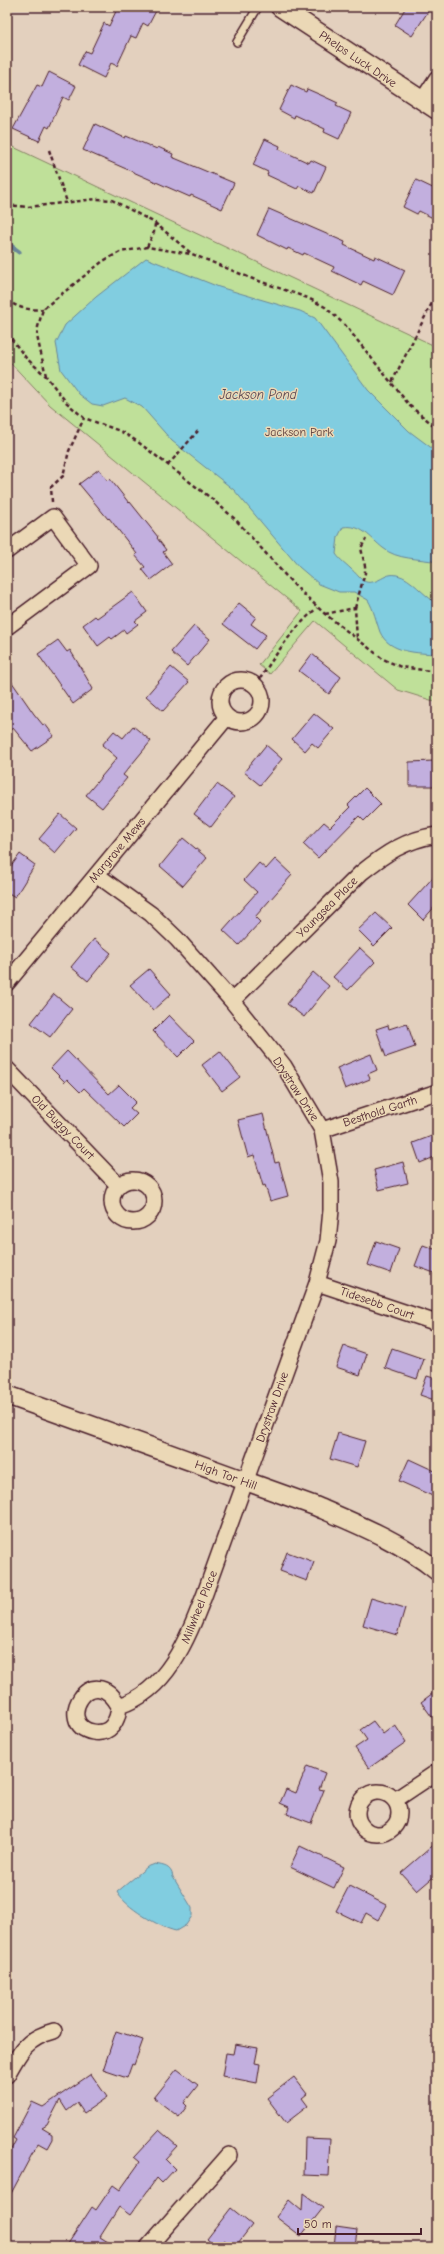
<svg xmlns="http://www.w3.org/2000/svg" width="444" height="2254" viewBox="0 0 444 2254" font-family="'Comic Neue',sans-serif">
<rect width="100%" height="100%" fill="#e3d0be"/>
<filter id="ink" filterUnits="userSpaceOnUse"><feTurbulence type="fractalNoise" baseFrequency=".025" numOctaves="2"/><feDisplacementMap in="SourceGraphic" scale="8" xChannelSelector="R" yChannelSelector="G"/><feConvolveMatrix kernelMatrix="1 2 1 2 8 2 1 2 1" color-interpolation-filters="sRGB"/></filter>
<g filter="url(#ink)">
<!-- green -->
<path fill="#bfe099" stroke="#848062" d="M7,144L437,347V702L398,690L315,621L270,674L259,665L302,611L50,405L7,359Z"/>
<!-- water -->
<path fill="#81cde0" stroke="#6b8798" d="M146,258L219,287L300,311L315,318L368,390L409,431L437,452V562C419,558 397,560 383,548C370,538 362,524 343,527L338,537L336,554C341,561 345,563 351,569C360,576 362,586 376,581C384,578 388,573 397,575C412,578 423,596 437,603V654C418,653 389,653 380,632C376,621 374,610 368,600L354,592H339L319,584L299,567L234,490L172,441L142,407L125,398L103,406L92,404L79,394L61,370L56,343L65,325L96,297Z
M155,1864C164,1866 171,1866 173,1877L192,1908V1916L186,1925L176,1931C160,1928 124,1906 117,1892L147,1867Z"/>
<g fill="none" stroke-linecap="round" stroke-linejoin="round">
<!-- stream -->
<path stroke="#6b8798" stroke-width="5" d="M7,243L19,252"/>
</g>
<!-- building -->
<path fill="#c2afde" stroke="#4a1f2b" d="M118,7H158L148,26L143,23L136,38L131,36L117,66L111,63L104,78L78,65L85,51L90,53L104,23L109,26Z
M406,7H431L412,36L395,25Z
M49,72L76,86L69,100L63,97L49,128L46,126L39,141L13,129L37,85L42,87Z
M291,85L306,92L307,89L323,96L338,103L336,106L351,113L339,139L324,132L325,129L295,115L294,118L279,110Z
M95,124L125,138L126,136L157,149L158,147L173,154L172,157L234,183L222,209L191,195L190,197L83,150Z
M265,139L280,146L279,149L309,163L311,160L326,167L314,193L299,186L297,189L267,175L268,172L253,165Z
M416,180L437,190V220L419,211L417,214L403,207Z
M269,209L345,242L344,245L374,259L375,256L405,270L393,295L363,281L361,285L332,271L334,267L304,253L303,255L288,248L287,250L257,235Z
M99,469L108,481L110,479L129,503L130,502L158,537L157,538L166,550L163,552L172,564L151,580L142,569L145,567L135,555L137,554L109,518L108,519L79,484Z
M133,592L147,612L135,621L138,624L126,633L124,630L112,639L110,637L98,646L83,625L95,616L97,618Z
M239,603L256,617L251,624L266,635L255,649L223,624Z
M194,626L210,639L187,666L171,652Z
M58,640L67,652L70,650L78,663L93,689L73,704L38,654Z
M312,654L341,677L329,694L299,671Z
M171,667L189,682L163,711L146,696Z
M7,675L34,714L43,725L45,724L54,736L32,751L13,728L7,732Z
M314,713L334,729L318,748L312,743L305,751L292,739Z
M133,726L151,741L123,775L127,778L102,808L86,795L117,758L102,745L114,731L123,738Z
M266,745L282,759L260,785L244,772Z
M434,761V786H409V762Z
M217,784L234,797L211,827L194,814Z
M365,788L381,804L364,821L359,816L318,858L303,844L324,822L330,827L350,807L348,805Z
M60,814L76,828L55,853L39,839Z
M183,838L207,858L183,886L160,866Z
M20,854L35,865L15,897L7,892V872Z
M275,859L292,875L255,917L260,922L239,945L223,930L257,892L244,880L259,863L266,869Z
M437,873V904L423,920L408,905Z
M376,913L392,928L374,946L358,930Z
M94,939L111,953L88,981L71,967Z
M360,948L375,962L348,990L333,977Z
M149,969L171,994L153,1010L130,985Z
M313,972L329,986L304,1017L287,1004Z
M54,994L72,1009L50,1037L31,1023Z
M169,1015L194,1041L178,1057L153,1031Z
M407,1023L415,1047L386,1057L376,1029L388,1025L389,1029Z
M67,1051L109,1094L119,1085L136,1102L130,1108L137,1114L124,1127L84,1088L80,1092L67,1079L65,1082L51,1068Z
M220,1051L240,1077L222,1091L202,1065Z
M371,1054L377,1070L368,1074L370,1079L345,1089L337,1068Z
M263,1114L275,1163L279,1162L288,1196L270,1201L265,1185L263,1186L254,1155L248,1157L238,1120Z
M437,1134V1156L420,1163L413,1143Z
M403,1162L408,1183L379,1190L374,1170Z
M376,1241L399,1249L391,1273L368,1265Z
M423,1245L437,1250V1274L415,1266Z
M344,1346L367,1354L360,1375L336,1367Z
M392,1348L424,1359L417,1379L385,1368Z
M427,1376L437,1379V1401L420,1395Z
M338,1433L365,1441L357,1467L330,1459Z
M409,1459L437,1472V1498L399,1481Z
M287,1552L314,1562L307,1581L280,1571Z
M371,1598L405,1608L397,1635L363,1625Z
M437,1690V1724L421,1702Z
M373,1721L383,1734L395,1725L406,1742L369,1768L355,1748L367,1740L360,1730Z
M307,1766L325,1773L319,1789L324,1790L311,1823L287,1814L289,1807L280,1803L286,1789L296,1793Z
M437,1842V1874L417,1891L401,1873Z
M300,1846L344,1867L334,1888L290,1867Z
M349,1886L386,1905L378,1920L366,1913L361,1923L336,1911Z
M116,2031L143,2040L134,2065L132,2064L127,2078L103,2070Z
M235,2044L258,2048L255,2063L260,2064L257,2083L222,2076L226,2053L233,2054Z
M177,2069L198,2085L184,2103L187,2106L179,2117L154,2098Z
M91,2074L107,2097L84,2113L77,2103L67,2111L60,2100L47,2125L42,2128L52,2134V2139L47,2148L38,2143L7,2201V2157L16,2140L13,2138L32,2102L43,2107Z
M294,2077L307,2094L302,2098L308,2106L286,2123L267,2098Z
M159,2130L177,2146L165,2159L175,2169L162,2183L157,2178L130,2215L119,2207L100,2237L116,2247H66L92,2207L96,2210L113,2185L120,2190L140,2162L134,2157Z
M305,2138L330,2139L328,2176L304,2175Z
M303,2193L323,2208L301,2236L276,2217L289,2200L302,2211Z
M231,2208L252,2225L235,2247L224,2240L218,2247H216L207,2239Z
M336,2227L357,2230L355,2247H334Z"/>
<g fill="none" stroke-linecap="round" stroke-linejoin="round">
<defs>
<path id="service" d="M237,42L258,7"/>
<path id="minor" d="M422,101L437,78
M7,551L53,517L89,566L7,627
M220 701a21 21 0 1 1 42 0a21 21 0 1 1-42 0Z
M97,875L151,914L177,939L232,1001L284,1066L322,1130L331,1182V1210L328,1241L317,1283L204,1596C187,1640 167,1691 119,1706C118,1722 110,1735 93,1732C53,1725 92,1657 119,1706
M7,983L227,717
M232,1001L361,873C386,853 405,840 437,835
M7,1069L118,1185
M322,1130L437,1092
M112 1201a21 21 0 1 1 42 0a21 21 0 1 1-42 0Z
M317,1283L437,1323
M357 1813a21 21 0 1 1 42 0a21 21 0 1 1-42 0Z
M395,1800L437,1772
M7,2075C20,2051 27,2038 54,2031
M148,2247L229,2155"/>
<path id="tertiary" d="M280,7L437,110
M7,1395L315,1506C357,1524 402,1542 437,1571"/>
</defs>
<!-- service casing -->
<use href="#service" stroke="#4a1f2b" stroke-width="10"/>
<!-- minor casing -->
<use href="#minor" stroke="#4a1f2b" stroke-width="18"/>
<!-- tertiary casing -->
<use href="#tertiary" stroke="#4a1f2b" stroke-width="21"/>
<!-- path -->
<path stroke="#4a1f2b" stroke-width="2.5" stroke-dasharray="4 3" stroke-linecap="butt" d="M49,150L67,202
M7,205L28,207L97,199L112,200L155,223L192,254L253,279L308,298L325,307L345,325L410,406L437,428
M147,247L154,232L155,224
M7,300C18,308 30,311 43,309
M7,333L26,358L46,376L66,402L84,418L120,431L138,442L212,499L236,520L294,585L325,614L383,659L401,667L437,672
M46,376L37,336L38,327L43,309L103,261L120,252L147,247L191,254
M392,382L437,293
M168,465L198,431
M52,502L51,487L63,476L69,451L84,418
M355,608L365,573V566L361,548L366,539
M325,614L355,608L357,639
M256,685C274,657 291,630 317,608"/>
<!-- service -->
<use href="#service" stroke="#ebd8b6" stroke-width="7"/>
<!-- minor -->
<use href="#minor" stroke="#ebd8b6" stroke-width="15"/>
<!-- tertiary -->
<use href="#tertiary" stroke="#ebd8b6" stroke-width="18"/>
</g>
</g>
<g text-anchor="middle" stroke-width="3" stroke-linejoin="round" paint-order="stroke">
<!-- street labels -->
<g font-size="12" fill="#4a1f2b" stroke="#ebd8b6">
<text transform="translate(358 59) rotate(34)" y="4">Phelps Luck Drive</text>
<text transform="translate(117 850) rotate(-50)" y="4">Margrave Mews</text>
<text transform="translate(327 907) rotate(-45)" y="4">Youngsea Place</text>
<text transform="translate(296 1089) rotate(57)" y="4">Drystraw Drive</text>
<text transform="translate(380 1111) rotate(-18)" y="4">Besthold Garth</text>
<text transform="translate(63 1127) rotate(46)" y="4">Old Buggy Court</text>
<text transform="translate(377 1303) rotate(19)" y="4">Tidesebb Court</text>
<text transform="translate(272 1407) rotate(-70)" y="4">Drystraw Drive</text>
<text transform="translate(226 1475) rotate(20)" y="4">High Tor Hill</text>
<text transform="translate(199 1607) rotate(-68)" y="4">Millwheel Place</text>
</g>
<!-- park labels -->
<g font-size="12" fill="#5c3c3c" stroke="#ebd8b6">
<text x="299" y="436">Jackson Park</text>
</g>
<!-- water labels -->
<g font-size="13" font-style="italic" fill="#55424f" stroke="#ebd8b6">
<text x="258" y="399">Jackson Pond</text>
</g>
</g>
<!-- margin -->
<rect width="444" height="2254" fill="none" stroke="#ebd8b6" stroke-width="24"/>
<rect x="12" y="12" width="420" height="2230" fill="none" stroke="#4a1f2b" stroke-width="1.5" filter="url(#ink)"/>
<!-- scale -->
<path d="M298 2228v6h123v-6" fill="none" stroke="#4a1f2b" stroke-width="2"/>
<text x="304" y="2228" font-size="12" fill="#4a1f2b" stroke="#ebd8b6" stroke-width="3" paint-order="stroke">50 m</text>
</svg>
